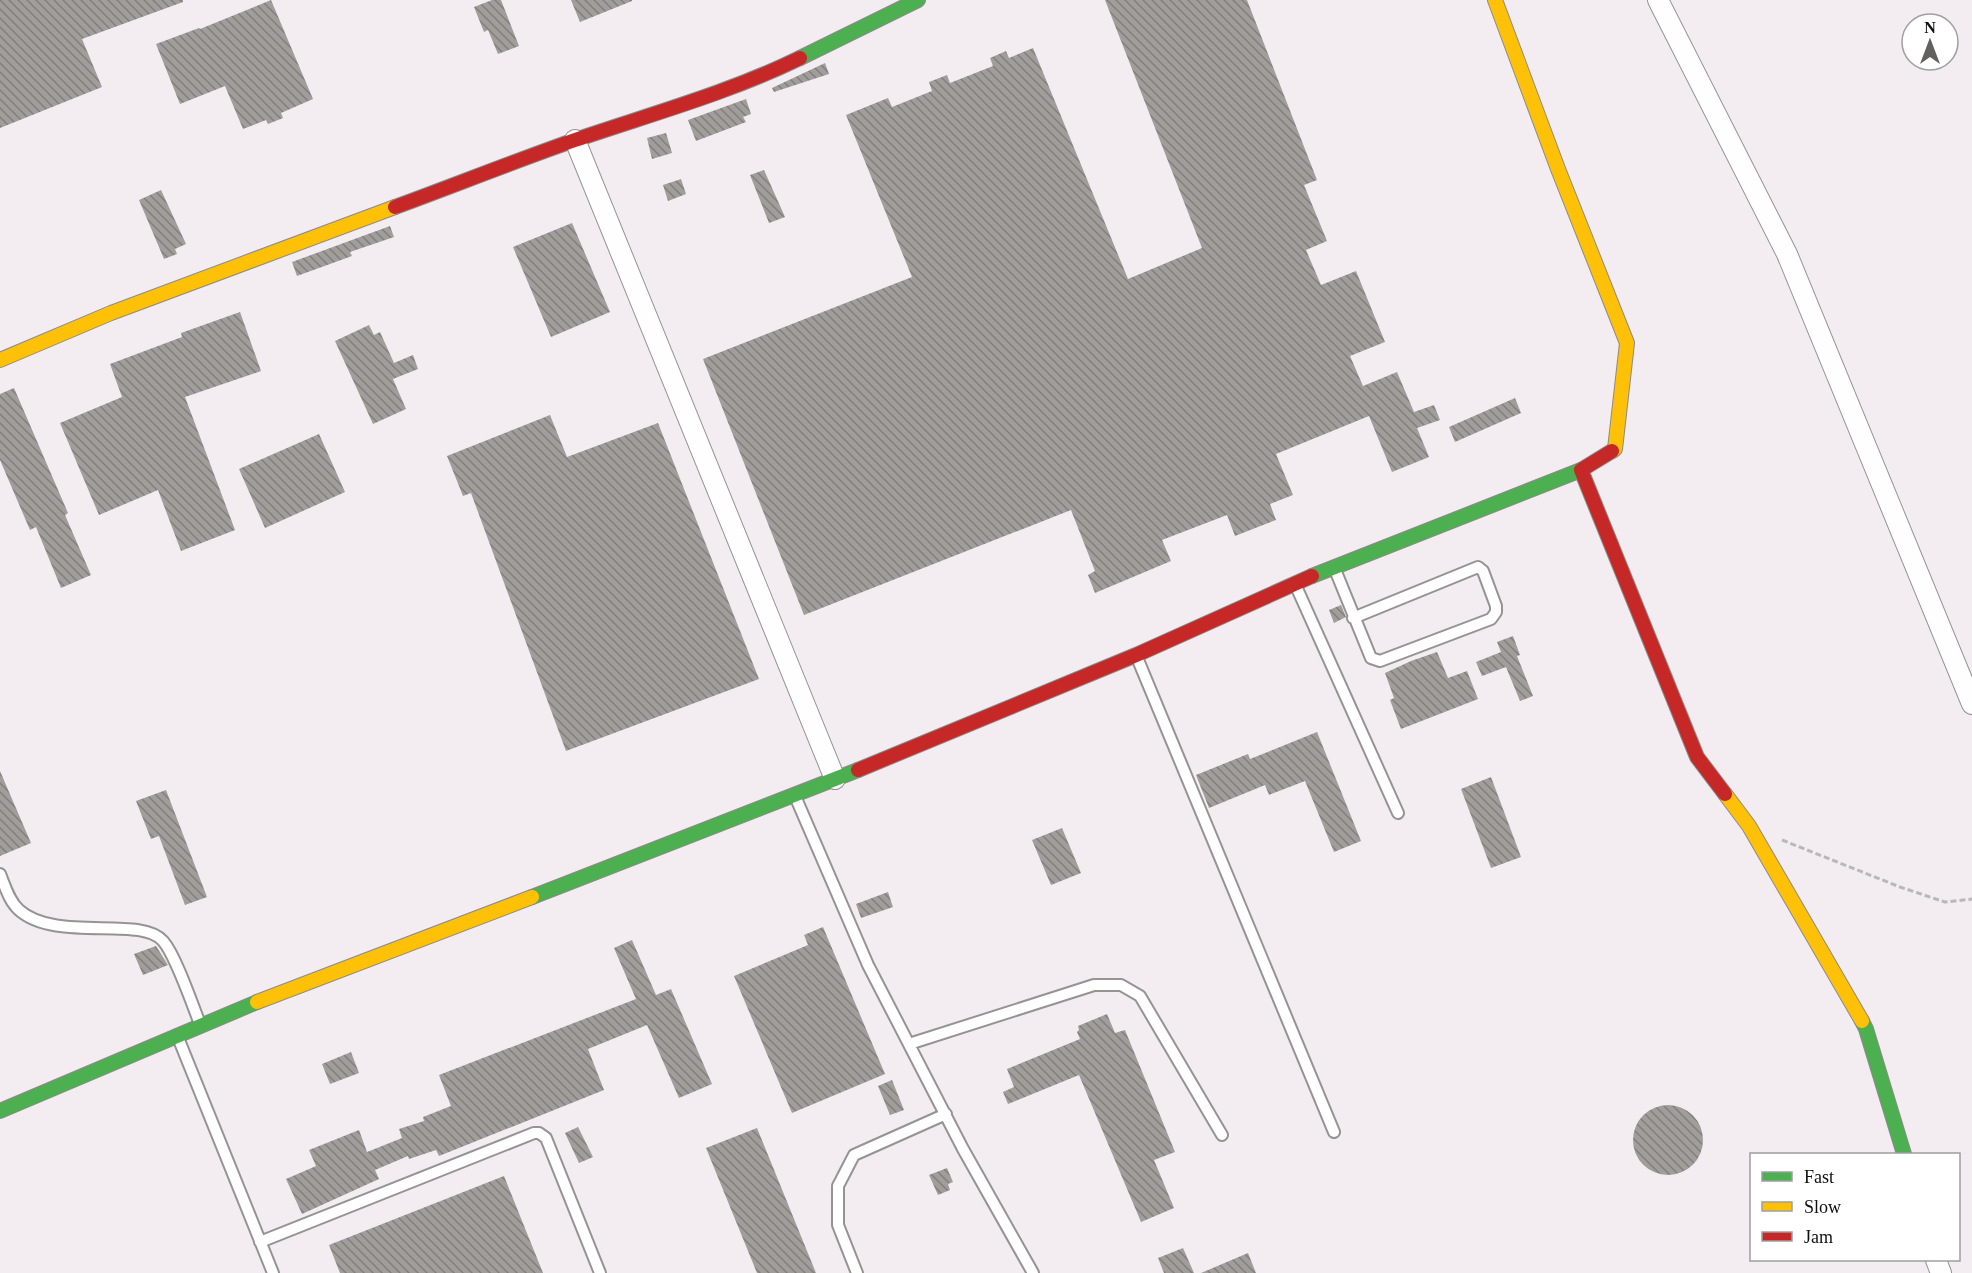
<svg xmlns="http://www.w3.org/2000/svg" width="1972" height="1273" viewBox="0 0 1972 1273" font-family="Georgia,serif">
<defs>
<pattern id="building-back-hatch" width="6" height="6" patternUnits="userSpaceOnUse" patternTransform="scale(1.5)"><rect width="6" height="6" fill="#a09d9a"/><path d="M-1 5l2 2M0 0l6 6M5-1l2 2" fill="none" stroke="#817e7c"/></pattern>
</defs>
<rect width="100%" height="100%" fill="#fcf9f5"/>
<!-- industrial -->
<path fill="#f3edf1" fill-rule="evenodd" d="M0,0H1972V1273H0ZM1912,24H1948V60H1912ZM1752,1154H1958V1260H1752Z"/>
<!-- building -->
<path fill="url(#building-back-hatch)" d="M0,0H183V2L82,39L102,87L0,128Z
M271,0L313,99L281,113L283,118L268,124L266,120L243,129L225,86L180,104L156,44L199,28L200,29Z
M492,0H501L519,46L498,54L488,30L484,32L474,7Z
M571,0H632V1L580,22Z
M1105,0H1247L1317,180L1304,185L1327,241L1306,250L1321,285L1356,271L1385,342L1350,356L1363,386L1397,372L1414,412L1434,405L1440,420L1417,428L1429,457L1392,472L1369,416L1276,454L1293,495L1270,504L1276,520L1235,536L1227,515L1162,540L1171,561L1095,593L1088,575L1095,571L1071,510L804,615L703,359L912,277L846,115L888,98L892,107L932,91L929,82L947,75L950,83L993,66L990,58L1006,51L1009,58L1033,48L1128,279L1202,248Z
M825,63L829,74L774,92L772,88Z
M746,99L751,114L743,117L746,122L696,141L688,120Z
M666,133L672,153L652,159L647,138Z
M764,170L785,217L769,223L750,175Z
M681,179L686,194L668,201L663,185Z
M161,190L186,244L175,249L177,254L164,259L139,200Z
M572,223L610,312L551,337L513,247Z
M390,226L394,237L350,252L352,256L297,276L292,262Z
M240,312L261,371L185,397L235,530L181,551L158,490L99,515L60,423L122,397L110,364L182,337L181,333Z
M369,325L374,335L380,332L394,363L413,355L418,369L393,379L406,409L373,424L335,341Z
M14,388L68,513L65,515L91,575L61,588L36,527L30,530L0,460V394Z
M1515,398L1521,413L1455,442L1449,427Z
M550,415L567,457L658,423L759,679L566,751L471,493L463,496L447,456Z
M319,434L345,492L265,528L239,469Z
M1341,605L1346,617L1334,623L1329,610Z
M1513,636L1520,655L1517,656L1533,696L1520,701L1506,667L1482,676L1476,662L1501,652L1497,642Z
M1437,652L1448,678L1467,671L1478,699L1401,729L1390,700L1394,698L1385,673L1411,661Z
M1317,732L1361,841L1334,852L1305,781L1269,795L1265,785L1209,808L1196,775L1248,754L1250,759Z
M0,771L31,843L0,856Z
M1491,777L1521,857L1491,868L1461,789Z
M166,790L207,897L185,905L159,836L151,839L136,801Z
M1062,828L1081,873L1051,885L1032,840Z
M888,892L893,907L861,918L856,904Z
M823,927L885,1074L792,1113L734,976L808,945L804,935Z
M632,940L656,995L671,989L712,1084L679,1098L647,1025L588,1049L604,1090L439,1156L436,1150L409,1159L408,1156L375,1170L379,1179L302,1214L286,1179L316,1166L309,1150L359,1130L367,1152L402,1138L399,1129L424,1121L423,1117L451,1106L439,1075L636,999L614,948Z
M156,946L168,965L143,975L134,954Z
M1107,1014L1115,1033L1125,1030L1175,1152L1154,1160L1174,1208L1141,1222L1079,1075L1008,1104L1003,1092L1014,1087L1007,1069L1080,1039L1077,1032L1079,1030L1078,1026Z
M351,1052L359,1073L330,1084L322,1064Z
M892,1080L904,1110L890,1115L878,1086Z
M1633 1140a35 35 0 1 1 70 0a35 35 0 1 1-70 0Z
M578,1127L593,1157L579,1163L565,1133Z
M757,1128L816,1273H757L706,1148Z
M947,1168L953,1182L948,1184L950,1190L938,1195L929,1175Z
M504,1176L543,1273H340L329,1245Z
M1183,1248L1194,1273H1164L1158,1258Z
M1248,1253L1256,1273H1201Z"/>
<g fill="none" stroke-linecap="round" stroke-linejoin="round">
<defs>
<path id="lane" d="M1334,567L1371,658L1380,661L1491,619L1496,612V606L1483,571L1478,567L1353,618
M1295,584L1398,813
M1136,655L1334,1132
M795,796L868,965L963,1149L1033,1273
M0,874C5,886 9,901 19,910C56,943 141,915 163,941C176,956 192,1004 200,1024
M177,1035L273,1273
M909,1044L1094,985H1121L1140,996L1222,1135
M260,1242L534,1133H539L546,1138L600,1273
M857,1273L838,1225V1186L854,1155L946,1114"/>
<path id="street" d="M1658,0L1787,254L1972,704
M575,140L835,779
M1936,1260L1941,1273"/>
<path id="fast" d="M800,58L918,0
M1312,576L1581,470
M532,897L858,770
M1862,1021L1866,1029L1904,1154
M0,1111L257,1002"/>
<path id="slow" d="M1495,0L1558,169L1627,343L1615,449L1612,451
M0,360L111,313L395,207
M1725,794L1749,826L1862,1021
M257,1002L532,897"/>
<path id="jam" d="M395,207C455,185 515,161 575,140C651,114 728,93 800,58
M1612,451L1581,470L1697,757L1725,794
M858,770L1136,655L1312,576"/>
</defs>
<!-- lane casing -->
<use href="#lane" stroke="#969493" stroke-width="14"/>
<!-- street casing -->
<use href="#street" stroke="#969493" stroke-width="22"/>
<!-- fast casing -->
<use href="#fast" stroke="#8c8b89" stroke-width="16"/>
<!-- slow casing -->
<use href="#slow" stroke="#8c8b89" stroke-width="16"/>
<!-- jam casing -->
<use href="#jam" stroke="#8c8b89" stroke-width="16"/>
<!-- path -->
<path stroke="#b9b8b8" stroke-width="3" stroke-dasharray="6 3" stroke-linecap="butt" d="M1782,840L1900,887L1945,902L1972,899"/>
<!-- lane -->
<use href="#lane" stroke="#fffefe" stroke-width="10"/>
<!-- street -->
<use href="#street" stroke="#fffefe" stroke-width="20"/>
<!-- fast -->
<use href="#fast" stroke="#4caf50" stroke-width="14"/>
<!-- slow -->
<use href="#slow" stroke="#ffc107" stroke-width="14"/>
<!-- jam -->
<use href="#jam" stroke="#c62828" stroke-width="14"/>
</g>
<!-- legend -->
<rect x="1750" y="1153" width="210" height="108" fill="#ffffff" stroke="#9f9f9f" stroke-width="1.5"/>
<rect x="1762" y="1172" width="30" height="9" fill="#4caf50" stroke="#9f9f9f" stroke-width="1.5"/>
<text x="1804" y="1183" font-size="18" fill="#0f0f0f">Fast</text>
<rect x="1762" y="1202" width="30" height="9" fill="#ffc107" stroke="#9f9f9f" stroke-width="1.5"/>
<text x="1804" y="1213" font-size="18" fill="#0f0f0f">Slow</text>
<rect x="1762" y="1232" width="30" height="9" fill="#c62828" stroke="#9f9f9f" stroke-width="1.5"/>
<text x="1804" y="1243" font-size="18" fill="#0f0f0f">Jam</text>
<!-- north arrow -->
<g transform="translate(1930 42)"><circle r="28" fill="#ffffff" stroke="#9f9f9f" stroke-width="1.5"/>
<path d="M0-4.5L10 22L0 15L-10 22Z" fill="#626160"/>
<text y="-9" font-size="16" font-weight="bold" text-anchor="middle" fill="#0f0f0f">N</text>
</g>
</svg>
